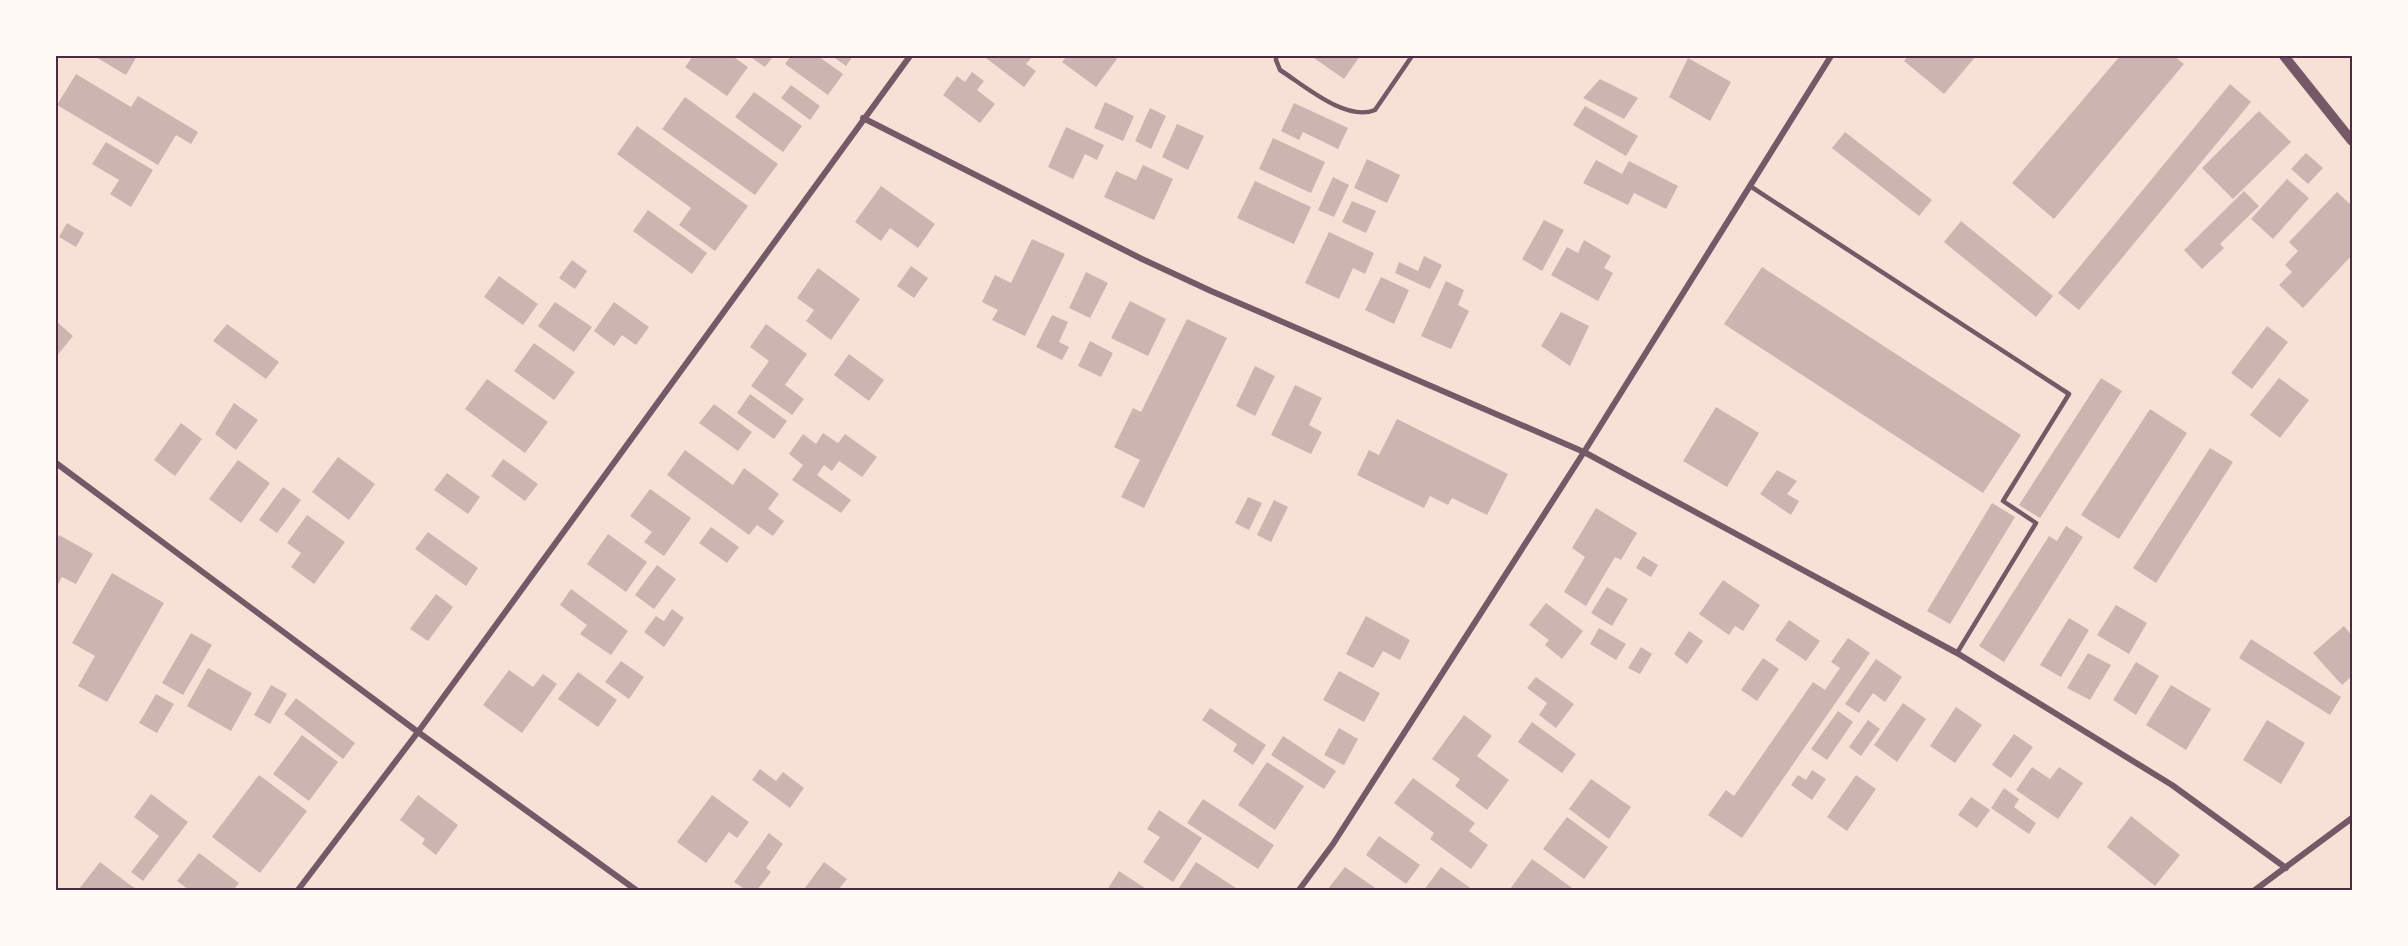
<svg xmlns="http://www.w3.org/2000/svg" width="2408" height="946" viewBox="0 0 2408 946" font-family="'Roboto Condensed',sans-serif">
<rect width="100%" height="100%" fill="#f7e1d7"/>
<!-- building -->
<path fill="#ccb4b1" d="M94,56H137L126,75Z
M693,56H732L748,67L727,96L685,67Z
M749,56H769L772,58L765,67Z
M791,56H818L843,74L828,95L785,64Z
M832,56H853L846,66Z
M988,56H1033L1026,64L1036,71L1024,87L986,58Z
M1067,56H1113L1117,59L1096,87L1062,62Z
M1311,56H1360L1344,79Z
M1908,56H1976L1944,94L1904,61Z
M2120,56H2174L2184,64L2054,219L2012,183Z
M1688,58L1731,82L1710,121L1669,97Z
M972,72L984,81L977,90L995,104L980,123L943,95L957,76L965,82Z
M76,74L131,107L138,96L198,132L191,144L176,135L158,165L57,105Z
M1600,79L1638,98L1624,119L1583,98Z
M2230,84L2251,102L2079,310L2058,293Z
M791,85L820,106L810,120L781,98Z
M754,92L802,126L783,152L735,117Z
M685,97L778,164L755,195L662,129Z
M1105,102L1134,116L1123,141L1094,128Z
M1294,103L1348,128L1338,149L1303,132L1299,140L1281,131Z
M1585,106L1638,136L1626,156L1573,125Z
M1150,108L1166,116L1151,149L1135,141Z
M2259,111L2291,142L2233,199L2202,168Z
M1177,124L1204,136L1188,170L1162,157Z
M637,126L748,206L715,251L679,225L691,208L617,154Z
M1066,127L1104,145L1097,160L1085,154L1073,179L1048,167Z
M1845,132L1932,200L1919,216L1832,148Z
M1273,138L1325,162L1311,193L1259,169Z
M106,142L153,170L131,207L110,194L119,180L92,164Z
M2306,153L2323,168L2308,184L2291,169Z
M1367,159L1400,175L1387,203L1354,188Z
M1596,160L1622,174L1629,161L1678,186L1666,209L1634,193L1628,205L1583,183Z
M1143,165L1173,179L1154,220L1104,197L1116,171L1136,180Z
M1333,177L1349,185L1334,217L1318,210Z
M2287,179L2309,198L2273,239L2251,219Z
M1255,181L1311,207L1294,244L1237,218Z
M881,186L935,224L918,248L890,228L881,241L855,222Z
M2244,191L2259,206L2220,244L2224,248L2202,269L2184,250Z
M2337,192L2352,206V255L2303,308L2279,285L2292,272L2285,265L2298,251L2289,242Z
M1352,201L1376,211L1366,233L1342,222Z
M648,210L707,253L692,274L633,231Z
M1544,220L1564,230L1542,271L1522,259Z
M1961,221L2053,296L2036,317L1944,242Z
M67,223L84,233L76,247L59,237Z
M1329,232L1374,253L1365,274L1353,268L1339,299L1305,283Z
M1032,239L1065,254L1025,336L992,320L998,310L982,302L995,275L1011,283Z
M1584,240L1611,256L1604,268L1613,273L1598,301L1551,275L1567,247L1578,253Z
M1424,256L1442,265L1430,289L1395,273L1399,262L1418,271Z
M572,260L587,271L575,289L559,278Z
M911,266L928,278L914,298L897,286Z
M1762,267L2021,435L1983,493L1724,324Z
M818,268L860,299L831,340L806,321L814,310L797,298Z
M1086,272L1108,283L1090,318L1069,308Z
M499,276L538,304L523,325L484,297Z
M1381,277L1409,290L1394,324L1365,310Z
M1446,281L1464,290L1458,305L1469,311L1451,349L1421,336Z
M1130,301L1166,319L1148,356L1111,338Z
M555,302L592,327L574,352L538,326Z
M614,302L649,327L636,345L622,335L614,346L594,331Z
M1561,312L1589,326L1570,366L1541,346Z
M1052,315L1068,322L1059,342L1069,347L1062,360L1036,347Z
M1187,319L1227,338L1144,508L1121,497L1140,460L1114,447L1133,408L1141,412Z
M56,321L73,336L56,357Z
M227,324L279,362L266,379L213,341Z
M766,324L807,354L785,385L804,399L792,415L751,386L769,361L750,347Z
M2267,326L2288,342L2252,389L2231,373Z
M1090,341L1113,353L1101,377L1078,366Z
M534,343L575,372L554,400L514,371Z
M849,354L884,380L869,401L834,375Z
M1255,366L1275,376L1255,416L1236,406Z
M2101,378L2122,391L2040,518L2019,505Z
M2279,378L2309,400L2280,438L2250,415Z
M487,379L548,422L525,453L465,409Z
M1295,385L1322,398L1309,425L1322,432L1311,454L1271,435Z
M750,394L787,421L774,439L737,413Z
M234,403L258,420L236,450L215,434Z
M714,404L752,432L738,451L699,423Z
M1716,407L1759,433L1727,487L1683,461Z
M2150,409L2187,433L2119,539L2081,515Z
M1397,419L1508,474L1487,515L1452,498L1448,505L1430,496L1424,508L1357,475L1369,450L1379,455Z
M181,423L202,439L175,476L154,460Z
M823,433L838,443L845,434L877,457L862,477L839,461L832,471L824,465L817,475L851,500L841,513L792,480L803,465L789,454L803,434L816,444Z
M2210,448L2233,462L2156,583L2133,568Z
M685,450L733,485L744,468L779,494L768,509L784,521L773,536L757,525L749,535L667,475Z
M338,457L375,484L349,520L312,492Z
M503,459L538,484L525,501L491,476Z
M238,460L270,483L241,523L209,499Z
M1777,470L1797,481L1787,494L1799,501L1791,515L1760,494Z
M447,473L480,497L468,514L434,490Z
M283,487L301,500L277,533L259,520Z
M650,489L691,518L664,556L644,542L652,532L630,516Z
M1248,497L1262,503L1249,530L1235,523Z
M1274,500L1288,507L1271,542L1257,535Z
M1992,503L2015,517L1950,624L1927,611Z
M1596,508L1637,533L1621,560L1615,557L1586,606L1564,592L1585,557L1572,548Z
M307,515L345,542L314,584L291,567L301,553L287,543Z
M2066,526L2083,537L2004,662L1979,646L2049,536L2057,541Z
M711,527L739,547L727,563L699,543Z
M428,532L478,568L466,586L415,549Z
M608,534L647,562L626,592L587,564Z
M59,535L93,554L76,584L62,577L56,588V542Z
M1643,556L1658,565L1651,577L1636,568Z
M657,565L676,579L654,609L635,595Z
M112,573L164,603L107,702L78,686L95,656L72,643Z
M1723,580L1760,605L1743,631L1735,626L1729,635L1699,614Z
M1607,587L1628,599L1612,626L1591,613Z
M571,589L628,631L611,655L580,634L587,625L560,605Z
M436,594L453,607L428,641L410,629Z
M1546,603L1583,631L1562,659L1545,645L1549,640L1529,625Z
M2116,605L2147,623L2129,654L2097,635Z
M672,609L684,618L664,647L644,632L656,616L664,621Z
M1366,616L1410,640L1400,660L1383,651L1373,668L1346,654Z
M2069,618L2089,630L2061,677L2040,665Z
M1789,620L1820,641L1806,661L1775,640Z
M2344,626L2352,636V676L2342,685L2313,653Z
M1599,628L1626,644L1616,660L1590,644Z
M1689,631L1703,641L1687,664L1674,654Z
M191,633L212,645L183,695L162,683Z
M1848,638L1870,653L1742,838L1708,815L1726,790L1734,796L1813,682L1825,690L1840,668L1831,662Z
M2251,639L2341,697L2330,715L2239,658Z
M1641,647L1652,654L1640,674L1628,668Z
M2088,653L2111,665L2090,700L2067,688Z
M1763,658L1779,669L1757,701L1741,690Z
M1876,659L1902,677L1885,702L1873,693L1859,713L1845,704Z
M621,661L644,677L629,699L605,682Z
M2136,662L2159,676L2136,715L2113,700Z
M208,668L252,693L231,731L187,706Z
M509,670L533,687L543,674L557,684L522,733L483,705Z
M1339,671L1380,693L1364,722L1323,700Z
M578,672L617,700L598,727L558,699Z
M1536,677L1574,704L1556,728L1539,715L1547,703L1527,688Z
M271,685L287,694L270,724L254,715Z
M2171,685L2211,709L2186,750L2146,725Z
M156,694L174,704L157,733L139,723Z
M296,698L355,743L343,759L284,714Z
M1903,703L1926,719L1897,762L1874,745Z
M1956,707L1982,725L1955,763L1930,746Z
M1210,708L1266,745L1253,765L1233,751L1237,744L1202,720Z
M1838,711L1853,722L1827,760L1811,749Z
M1464,715L1492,736L1477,756L1509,780L1487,810L1455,786L1460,779L1432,759Z
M1868,720L1880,729L1861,756L1849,747Z
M2267,720L2305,743L2281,784L2243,760Z
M1532,722L1576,754L1562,773L1518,742Z
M1339,728L1358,739L1344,765L1324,755Z
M2014,734L2033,747L2011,778L1992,765Z
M302,735L338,762L309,801L273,774Z
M1283,736L1336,771L1324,789L1271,755Z
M1267,762L1304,786L1275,830L1238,805Z
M2032,767L2050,779L2059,767L2083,783L2058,819L2016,790Z
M760,769L776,781L783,772L804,788L790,808L752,780Z
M1812,770L1826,779L1812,800L1791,785L1798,775L1806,780Z
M259,775L307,811L260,873L212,837Z
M1856,775L1876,789L1847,831L1827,817Z
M1413,778L1475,823L1469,831L1488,845L1471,869L1430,839L1434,833L1394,803Z
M1591,779L1631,807L1609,839L1569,809Z
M2004,788L2019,799L2014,807L2036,823L2029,834L1991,808Z
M151,794L188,822L143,881L131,872L159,836L134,817Z
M418,795L458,825L436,855L422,844L425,839L400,820Z
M712,795L749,822L737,838L729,832L706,863L677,842Z
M1971,797L1990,810L1977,828L1958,815Z
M1203,799L1274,845L1258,869L1187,823Z
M1159,810L1202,838L1173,882L1143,862L1160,837L1147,829Z
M2131,816L2180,855L2155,886L2107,847Z
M1567,817L1608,847L1584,879L1543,849Z
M769,833L783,844L766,868L771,872L757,890H746L734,882Z
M1379,836L1420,865L1406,884L1366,855Z
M199,853L239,883L233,890H189L177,881Z
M1532,859L1575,890L1510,889Z
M100,862L130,885L138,890L79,889Z
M824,862L847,879L838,890H809L805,888Z
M1196,862L1239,890H1183L1179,888Z
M1345,867L1378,890H1327Z
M1441,867L1473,890H1424Z
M1119,871L1148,890H1107Z"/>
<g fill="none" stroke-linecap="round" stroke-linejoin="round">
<!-- service -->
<path stroke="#755966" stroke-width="4.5" d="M1276,56V60L1280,70C1305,86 1346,122 1375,110L1412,56
M1750,186L2069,394L2003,501L2036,523L1957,653"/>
<!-- minor -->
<path stroke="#755966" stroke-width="6" d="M863,118L1142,259L1211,291L1584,452L1957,653L2172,785L2286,868
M56,463L418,732L636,890
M298,890L418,732L910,56
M1299,890L1333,844L1584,452L1831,56
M2255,890L2352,818"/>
<!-- tertiary -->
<path stroke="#755966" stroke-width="10" d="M2284,56L2352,141"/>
</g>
<!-- border -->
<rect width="2408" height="946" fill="none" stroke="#fffaf5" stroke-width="114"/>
<rect x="57" y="57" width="2294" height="832" fill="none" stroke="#4a2c40" stroke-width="2"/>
</svg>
